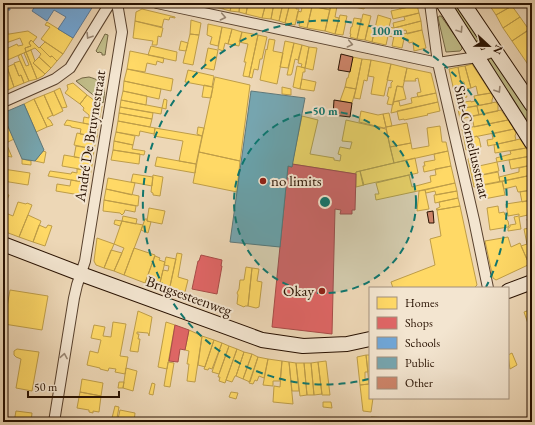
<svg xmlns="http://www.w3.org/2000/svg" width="535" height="425" viewBox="0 0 535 425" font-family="'EB Garamond',serif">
<rect width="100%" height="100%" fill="#edd7b6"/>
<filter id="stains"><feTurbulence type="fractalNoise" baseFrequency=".005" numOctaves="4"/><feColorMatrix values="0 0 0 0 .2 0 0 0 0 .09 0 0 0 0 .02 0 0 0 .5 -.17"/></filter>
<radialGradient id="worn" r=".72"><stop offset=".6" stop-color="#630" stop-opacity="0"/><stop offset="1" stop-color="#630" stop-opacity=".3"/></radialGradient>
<!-- green -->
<path fill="#c0bc88" stroke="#746644" d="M449,3H458L480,38L478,41H475Z
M439,16H441L462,46V49L460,51L446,52L438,18Z
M105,34L108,35L105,55H102V53L99,52L98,53L96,51Z
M491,58L494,59L532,113C532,118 532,120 527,122L524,121L488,63V60Z
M89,77C105,81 106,89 103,103L76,81L82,78Z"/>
<!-- homes -->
<path fill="#ffd966" stroke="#be9d48" d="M206,3H216L215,7L206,5Z
M216,3H224L223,9L215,7Z
M224,3H232L230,11L223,9Z
M232,3H240L239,12L230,11Z
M240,3H248L246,14L239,12Z
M248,3H266L262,18L246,14Z
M266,3H274L271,19L262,18Z
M274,3H283L279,21L271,19Z
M283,3H290L285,23L279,21Z
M290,3H297L296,9H299L295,25L285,23Z
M303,3H313L307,28L299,26L300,21L296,20L298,11L301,12Z
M313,3H331L330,10L312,6Z
M351,3H366L364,9L350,6Z
M390,3H417V5L400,9L399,7L391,8Z
M488,3H508L510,7L496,15Z
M331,4L337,6L335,17L339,18L335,34L325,31Z
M417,5L419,13L393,19L391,11Z
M312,6L330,10L325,31L307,28Z
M512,6L520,17L503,28L496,15Z
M142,9L175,17V18L170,17L169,20L164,19L162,27L135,21L136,12Z
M419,13L421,21L394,28L393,23L405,20L404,17Z
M363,14L371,16L365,40L357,39Z
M6,15L8,34L3,35V16Z
M340,15L347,16L343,35L335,34Z
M378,15L391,19L389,27L394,28L395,31L394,37L388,36L386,45L372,42Z
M520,17L527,27L531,25L532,28L512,41L503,28Z
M354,18L361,19L357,39L350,37L351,34H350L351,27H352Z
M191,20L201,23L199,35L190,34Z
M135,21L163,28L161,37L158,36L157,45H152L153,41L133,38Z
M421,21L422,30L407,34L406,30L396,32L394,28Z
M47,22L73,38L63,54L41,39L50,27L45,25Z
M208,24L222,27L218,46L210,44L212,37L207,35Z
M368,26L375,27L372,42L365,40Z
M222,27L232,29L228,44L225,43L223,51L218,49Z
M232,29L242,32L239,46L228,44Z
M422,30L426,48L414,51L413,42L409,43L408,39H404L402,48L392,46L394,36Z
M528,30L532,35V60L527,63L512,41Z
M28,31L37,37L33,42L31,40L29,43L31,46L25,48L26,52L3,62V54L7,52L6,49L17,44L18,46L23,45L20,38L3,44V35Z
M242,32L258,35L249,77L243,76L246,62H244L248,44L239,42Z
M190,34L199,35L193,65L183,63Z
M258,35L267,37L262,59H260L258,70L254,69L252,78L249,77Z
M269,39L275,40L273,51L283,53L277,84L260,80L266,49L267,50Z
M31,40L39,48L40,47L50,57L52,56L57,61L51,68L39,57L41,54L35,48L26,52L25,48L31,46L29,43Z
M181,41L188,43L186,51L179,50Z
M285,41L294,43L288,68L280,67Z
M45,42L63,54L57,61L52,56L50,57L40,47Z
M294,43L302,45L298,60L295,59L292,73L291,75H287Z
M302,45L309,47L305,68L301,67L302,64L298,63Z
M151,46L177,52L176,61L148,55Z
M309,47L317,48L313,70L305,68Z
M208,48L218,50L214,70L204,68Z
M31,50L35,61L33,63L45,74L43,76L37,79L26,52Z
M130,51L164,58L163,63L157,61L156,65L147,63L145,72L127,69Z
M26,52L37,79L29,81L18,56L21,54L26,66L29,65L24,53Z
M39,57L51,68L45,74L33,63Z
M353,57L362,59L356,89L345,87L347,78H348Z
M362,59L371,60L367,81L364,80L360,99L354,98Z
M371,60L391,64L384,96L371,94L374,77L368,76Z
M532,60V71L527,63Z
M20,61L29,81L24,83L21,75L19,76L14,63Z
M6,64L14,87L6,91L3,83V65Z
M14,64L19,76L21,75L24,83L14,87L7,67Z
M391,64L407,68L403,87L397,86L393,105L387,104L389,97L387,96L389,87L391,88V83L393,81L387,80Z
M472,64L491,93L478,95L476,86L471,88L465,66Z
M297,66L305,68V72H303L300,89L293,87Z
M465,66L471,88L465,89L464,82H461L458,67Z
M458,67L462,89L454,91L449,69Z
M407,68L431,73L436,93L418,97L417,93L421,92L418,78L415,79L416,81H404Z
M127,69L173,79L171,91L124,81Z
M188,70L214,76L212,87L185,82Z
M215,77L250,85L240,161L199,152Z
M302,79L316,82L314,91L300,89Z
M124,81L161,89L159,99L123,91Z
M73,83L87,95L80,104L65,93L68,89L67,85Z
M204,85L213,87L211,98L202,97Z
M397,86L403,87L406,99L393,102Z
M282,87L291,89V95L282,94Z
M345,87L356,89L352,103L340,101Z
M60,88L67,107L62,108L54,91Z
M462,89H465L467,97L456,100L454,91Z
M54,91L63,111L53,116L44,95Z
M123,91L147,96L146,105L121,100Z
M436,93L438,102L391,113L393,102L399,101L400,106L412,103L411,98Z
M491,93L493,97L492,100V103L458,109L456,100L463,98L464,102L471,101V102L475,101L474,96Z
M44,95L53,115L47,118L50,120L53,125L47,127L34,99Z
M87,95L102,106L98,126L83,123L84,117L89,118V115L83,110L84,108L80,104Z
M34,99L47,127L36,132L24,104Z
M164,99L167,100L166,109L162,108Z
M121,100L162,108L161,114L120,107Z
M438,102L440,111L427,114L428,115L404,120V119L399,120L397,111Z
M496,102L498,105V111L479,115L477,106Z
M477,106L479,115L460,119L458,109Z
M120,107L153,113L152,119L119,113Z
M501,110L508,120L474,127L472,116Z
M361,111L378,115L383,114L386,127L384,128L359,122Z
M119,113L152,119L150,127L118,121Z
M389,113L392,126L386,127L383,114Z
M3,115L14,139L6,143L3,137Z
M302,116L318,120L310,154L334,158V160L340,161L341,155L338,154L340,147L350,149L352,142L342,141L346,120L386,129L394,163L356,172V174L292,164Z
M67,120L98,126L97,137L80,134L81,129L71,127V126L64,125Z
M508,120L514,129L464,139L462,129Z
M118,121L155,128L154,134L140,131L139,136L116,132Z
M407,123L411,143L390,147L386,127Z
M440,126L442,142H446L448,151L394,163L390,147L411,143L412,149L429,146L427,128Z
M198,127L204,128L202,136L197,134Z
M155,128L202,136L196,164L179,161L183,141L154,136Z
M514,129L516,133L515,136L516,140L488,146L487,140L493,139L492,134Z
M116,132L135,136L133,145L114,141Z
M77,133L97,137L94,149L74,145Z
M477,136L478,138H479L481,147L466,150L464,139Z
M3,137L6,143L12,157L5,156L3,152Z
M520,139L526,148L495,153L494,145Z
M114,141L133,145L132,149L145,151L144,155L113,150Z
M76,146L94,149L93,160L74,157Z
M526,148L531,156L497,162L496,158L511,154L510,151Z
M113,150L140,154L139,164L111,160Z
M43,151L46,152L44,163L35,161Z
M448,151L451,166L424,172L423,166H425L424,162L435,160L434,154Z
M199,152L240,161L237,192L193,183Z
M64,155L93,160L91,171L62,166Z
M531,156L532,158V165L511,169L509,160Z
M157,157L196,164L195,173L155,166Z
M415,158L418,173L363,185L360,171Z
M475,158L476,167L470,168L468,159Z
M22,159L31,161V165L22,164Z
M497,162L499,171L472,177L470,168Z
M532,165V175L500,182L499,177L519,172V168Z
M451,166L455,183L376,200L375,194H379L376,183L409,175L412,187L431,182L430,176L436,175L435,169Z
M3,169L30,173L28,185L3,181Z
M77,169L91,171L89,183L48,176L50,171L71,174L72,172L77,173Z
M360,171L364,185L356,187V172Z
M498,172L500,182L474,187L472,177Z
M133,174L153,177L152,186L131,182Z
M153,175L163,177L160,196L153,195V193L151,192Z
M532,175V190L518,192L516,186L504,189L502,181Z
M108,178L135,183L132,195L106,189Z
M71,180L89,183L86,196L56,191L57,184L70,186Z
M502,181L505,195L484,199L481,185Z
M455,183L457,191L436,195L435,191L426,193L425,190Z
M106,189L139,196L138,206L104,200Z
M425,190L429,209L417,211L419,191Z
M532,190V200L522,202L520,192Z
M457,191L458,198L435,203L434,195Z
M4,194L9,195L3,210V197Z
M458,198L460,206L437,210L436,209L440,207L439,202Z
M104,200L136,206L135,212L125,210L124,213L122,215L120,213L103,211Z
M532,200V214L519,217L521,229L508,231V228L510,227V225L516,224L514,217L519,216V214L508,216L506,204Z
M18,202L26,204L27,203L32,205L19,237L3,231V212L13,216Z
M460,206L477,285L474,288H393L391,282L435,265L430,239L441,236L437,210Z
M498,206L499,213L504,212L505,215H506L507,220L508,221L509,226L508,227L490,230L487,208Z
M149,208L165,211L162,224L147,221Z
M28,215L41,221L33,242L19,237Z
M123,216L137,219L136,224L122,221Z
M145,219H147V221L151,222L148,233L141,230Z
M527,219L532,220V227L529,228Z
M115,220L122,221L120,226L114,224Z
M122,221L143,225L124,275L114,271L124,248L114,244Z
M39,225L46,228L48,225L52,226L45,246L33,242Z
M530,228L532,236V263L529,264L521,246L527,244L524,229Z
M508,237L511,247L520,243L529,264L528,265L496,280L493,278L485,241Z
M97,238L114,244L104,268L96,265L94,261Z
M134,248L155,255L145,283L124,275Z
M111,250L122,253L114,271L104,268Z
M177,253L182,254L178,277L188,280L184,296L169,291Z
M155,256L160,258L159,260L165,262L159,287L145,283Z
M166,257L176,259L169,291L159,287L163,270L168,271L169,266L164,265Z
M246,267L252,268L248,306H245L244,307L237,304L238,295L237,293L239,289L240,280H244Z
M252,268L259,269L257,281L262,282L259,307L256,308L248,306Z
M10,290L48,296L42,330L4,324Z
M532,309V335L524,312Z
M138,311L152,317L149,336L148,333L137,332V334H139L138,339H140L138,352L130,351Z
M113,322L126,324L120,356L128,357L125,374L115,372L116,369L109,368L108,371L100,369V368L87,365L90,351L98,353L101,340L91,338L94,325L105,327L103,336L111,337Z
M166,322L175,325L167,369L158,367Z
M189,330L202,336L195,382L187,381L189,364H187L189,351L185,350Z
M202,336L214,340L205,367L198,365Z
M214,340L222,343L212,369L209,368L208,370L204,369Z
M222,343L229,346L219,374L212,372Z
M229,346L237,349L225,383L219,381L220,377H218Z
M17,349L39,352L32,391L16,388L21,359L16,357L14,355V351Z
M237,349L244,352L236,376H235L232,382L226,380Z
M244,352L252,354L243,379L236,376Z
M512,353L517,365L510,369L508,355Z
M252,354L258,357L250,382L243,379Z
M366,355L368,372H365V379H369V384L360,385L357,357Z
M366,355H370V398H373L371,412L363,411L360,385L369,384Z
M258,357L268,359L264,378L259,376L257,381L255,380L253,384L249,383Z
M268,359L282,361L280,381H273V386L263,385Z
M282,361L289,362L293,404L273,402L274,386L280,387Z
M326,361L330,395H322L318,362Z
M168,362L174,363L170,387L164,386Z
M289,362L296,363L299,391H292Z
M318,362L322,394L314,395L311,363Z
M296,363H304L307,395L300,396Z
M304,363H311L314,395H307Z
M126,368L137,371L133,391L123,388Z
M82,379L103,383L101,396L80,392Z
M119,382H124L123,388H118Z
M152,383L155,384L153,395L149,394Z
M80,392L101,396L99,412L93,411V413L89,412V410L77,408Z
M231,392L238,393L236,399L229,397Z
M323,402H331L332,408L323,407Z
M115,406L119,407L117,418H112Z
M120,410L135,413L134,422L118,419Z
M16,411L32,413L31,422H14Z
M371,417L388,418V422H371Z"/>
<!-- shops -->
<path fill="#e06666" stroke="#a94c48" d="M292,164L356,174L355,210H352V214H340L341,210L335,209L332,334L272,327L288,166L292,167Z
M201,255L222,260L221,266H222L217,294L192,289L198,261H199Z
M175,325L189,330L185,350L180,349L178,362L169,361Z"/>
<!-- schools -->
<path fill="#6fa8dc" stroke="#5a7b9a" d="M4,3H9L10,10H4Z
M37,3H95L73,38L58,29L66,17L54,10L47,21L32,11Z"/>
<!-- public -->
<path fill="#76a5af" stroke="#5f797b" d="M251,91L305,98L292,167L288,166L280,247L230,242Z
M24,104L44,150L35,161L22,159L3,115V113Z"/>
<!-- building -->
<path fill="#cd8469" stroke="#281101" d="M341,54L353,57L350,72L338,70Z
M334,100L352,103L350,117L333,115Z
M433,211L434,223H429L427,212Z"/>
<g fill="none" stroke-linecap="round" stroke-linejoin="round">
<defs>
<path id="street" d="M157,3L438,63L477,57L495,51
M430,3L438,63L474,220L488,288
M3,102L55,79L70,68L110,3
M54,422L74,298L77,285L85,261L122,32L117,3"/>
<path id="secondary" d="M443,3L532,143
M463,3L532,105
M3,244L81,274L262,340L303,346L347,344L370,339
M508,291L532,282"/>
</defs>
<!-- street casing -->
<use href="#street" stroke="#59422e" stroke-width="12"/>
<!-- secondary casing -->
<use href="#secondary" stroke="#281101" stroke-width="16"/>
<!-- street -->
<use href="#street" stroke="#f3e5d0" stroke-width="10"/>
<!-- secondary -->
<use href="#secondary" stroke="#f3e5d0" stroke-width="14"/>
</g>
<!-- one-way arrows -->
<defs><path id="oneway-chevron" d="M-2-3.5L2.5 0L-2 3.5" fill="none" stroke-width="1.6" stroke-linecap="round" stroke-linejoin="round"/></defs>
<g stroke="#988673">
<use href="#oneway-chevron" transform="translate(223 17) rotate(12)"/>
<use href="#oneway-chevron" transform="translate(460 30) rotate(57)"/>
<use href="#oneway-chevron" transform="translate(89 36) rotate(122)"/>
<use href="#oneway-chevron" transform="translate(350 44) rotate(12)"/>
<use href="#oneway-chevron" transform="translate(498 90) rotate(58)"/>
<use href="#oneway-chevron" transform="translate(64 356) rotate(-80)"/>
</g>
<!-- distance rings -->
<circle cx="325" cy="202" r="91" fill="#0f766e" fill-opacity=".12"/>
<g fill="none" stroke="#0f766e" stroke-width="2" stroke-dasharray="7 5">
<circle cx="325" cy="202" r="91"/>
<path d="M369 379A182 182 0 1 1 486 287"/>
</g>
<!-- markers -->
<g fill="#8f2418" stroke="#f3e5d0" stroke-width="1.5">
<circle cx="263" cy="181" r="4"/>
<circle cx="322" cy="291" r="4"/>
</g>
<g text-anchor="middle" stroke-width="4" stroke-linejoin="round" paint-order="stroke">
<!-- street labels -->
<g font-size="15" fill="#281101" stroke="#f3e5d0">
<text transform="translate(90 136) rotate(-81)" y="5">André De Bruynestraat</text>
<text transform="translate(472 142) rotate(77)" y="5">Sint-Corneliusstraat</text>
<text transform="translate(189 296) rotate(20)" y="5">Brugsesteenweg</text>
</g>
<!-- poi labels -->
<g font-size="15" fill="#281101" stroke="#f3e5d0" text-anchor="start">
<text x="271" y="186">no limits</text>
<text x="314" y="296" text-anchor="end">Okay</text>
</g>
</g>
<circle cx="325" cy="202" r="6" fill="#0f766e" stroke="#f3e5d0" stroke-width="2"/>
<g font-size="12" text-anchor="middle" font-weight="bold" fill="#0f766e" stroke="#f3e5d0" stroke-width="4" stroke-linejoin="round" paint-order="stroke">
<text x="387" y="35">100 m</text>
<text x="325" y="115">50 m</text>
</g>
<!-- margin -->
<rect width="535" height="425" fill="none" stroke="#edd7b6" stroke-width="16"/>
<rect x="4" y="4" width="527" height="417" fill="none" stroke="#281101" stroke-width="2"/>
<rect x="8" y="8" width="519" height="409" fill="none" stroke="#281101"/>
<!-- legend -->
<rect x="369" y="287" width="140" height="112" fill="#f3e5d0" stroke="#a2907d"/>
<rect x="377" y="297" width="20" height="12" fill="#ffd966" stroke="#a2907d"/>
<text x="405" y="307" font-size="12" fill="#281101">Homes</text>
<rect x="377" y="317" width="20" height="12" fill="#e06666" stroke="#a2907d"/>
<text x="405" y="327" font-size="12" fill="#281101">Shops</text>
<rect x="377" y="337" width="20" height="12" fill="#6fa8dc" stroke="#a2907d"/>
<text x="405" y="347" font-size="12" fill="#281101">Schools</text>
<rect x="377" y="357" width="20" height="12" fill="#76a5af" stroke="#a2907d"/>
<text x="405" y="367" font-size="12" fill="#281101">Public</text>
<rect x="377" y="377" width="20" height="12" fill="#cd8469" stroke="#a2907d"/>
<text x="405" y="387" font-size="12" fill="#281101">Other</text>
<!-- north arrow -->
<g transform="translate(489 46) rotate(112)" stroke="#f3e5d0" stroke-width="3" paint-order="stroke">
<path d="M0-3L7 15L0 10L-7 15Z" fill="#281101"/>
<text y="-6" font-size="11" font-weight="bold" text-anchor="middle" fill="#281101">N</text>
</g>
<!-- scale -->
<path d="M28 391v6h91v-6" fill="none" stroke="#281101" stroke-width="2"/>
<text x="34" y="391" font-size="12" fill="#281101" stroke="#f3e5d0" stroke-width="3" paint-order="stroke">50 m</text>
<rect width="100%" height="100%" filter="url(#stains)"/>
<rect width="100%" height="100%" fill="url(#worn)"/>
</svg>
